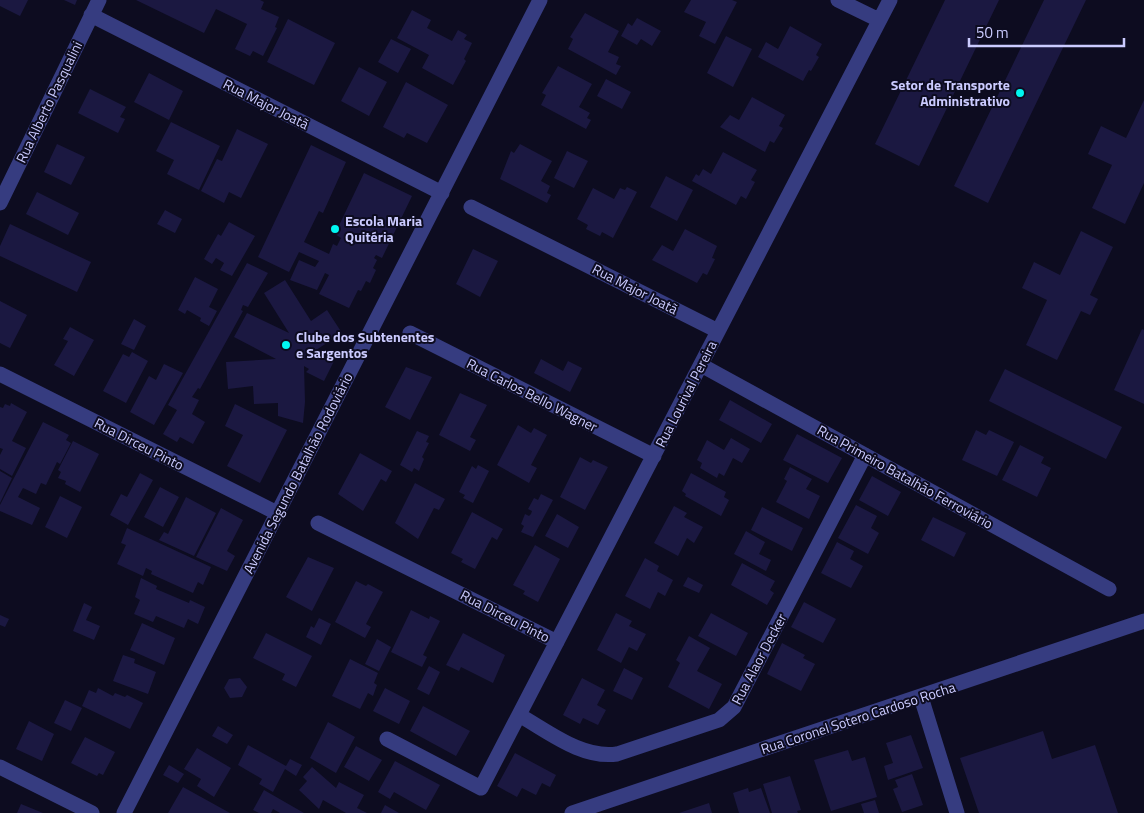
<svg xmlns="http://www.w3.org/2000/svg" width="1144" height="813" viewBox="0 0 1144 813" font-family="'Titillium Web',sans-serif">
<rect width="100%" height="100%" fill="#0d0c20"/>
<!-- building -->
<path fill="#1b1841" d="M0,0H28L20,16L0,6Z
M64,0H77L75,5Z
M136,0H260L264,2L261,9L279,17L275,27L277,28L263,56L253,51L250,56L235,49L247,24L216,9L204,33Z
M691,0H732L737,2L715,44L699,36L706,22L684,12Z
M945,0H999L919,166L875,144Z
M1044,0H1086L988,203L954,186Z
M412,10L431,20L427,28L452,41L458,30L467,35L464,39L472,43L464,59L466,61L453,85L422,68L429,55L397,38Z
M585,13L619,31L608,52L619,57L616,64L621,66L616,75L568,49L573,39L570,37Z
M637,18L661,31L652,46L641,39L637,45L621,36L628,23L632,26Z
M288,19L335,43L314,85L267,62Z
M790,26L822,44L816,55L819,57L811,71L809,70L803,81L758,57L766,42L778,49Z
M726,36L752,49L733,87L707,73Z
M391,39L411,49L398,73L378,62Z
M558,66L592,84L579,107L590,113L587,118L591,120L586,129L541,105L546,95L542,93Z
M359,67L387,82L369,116L341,101Z
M149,73L183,91L169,120L134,102Z
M606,79L631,92L622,109L597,96Z
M406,82L448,105L427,143L407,133L404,138L383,127Z
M90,89L126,107L120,117L125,119L118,133L78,113Z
M752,97L785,115L779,126L783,128L774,143L770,141L765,152L720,127L730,115L739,120Z
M1144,100V183L1125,224L1092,208L1112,165L1088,154L1101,126L1126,138Z
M171,122L220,146L199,190L167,174L174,160L156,151Z
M237,129L268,144L241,198L229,192L224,203L201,191L217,159L222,161Z
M57,144L85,157L71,185L44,172Z
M520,144L552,161L541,181L550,186L547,193L551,195L547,203L500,179L511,151L514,153Z
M311,145L346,162L323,213L319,211L304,242L329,254L333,244L337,246L341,238L335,234L364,173L412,196L382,258L376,255L374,258L377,260L373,268L376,270L370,283L366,281L361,291L358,290L349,308L319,294L329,275L325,273L317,290L290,280L299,260L315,267L319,261L299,252L289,272L258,257Z
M567,151L588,161L574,188L554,178Z
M723,152L757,170L751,180L755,182L746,199L741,196L736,205L692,181L696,174L699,176L703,169L711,174Z
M666,176L693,190L677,221L650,207Z
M627,187L637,192L613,238L602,232L600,236L586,229L588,225L577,219L593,188L614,199L620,188L625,190Z
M37,192L79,213L68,235L26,214Z
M165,210L182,219L175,233L157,224Z
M229,222L255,236L232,276L220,270L224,263L216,258L212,264L204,259L218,234L221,236Z
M10,224L91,262L77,292L0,256V246Z
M685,229L717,246L712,258L715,259L707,275L703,273L697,283L652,260L662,245L673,251Z
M1081,231L1113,247L1090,295L1098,299L1090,315L1081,311L1057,360L1026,345L1047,300L1022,288L1034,262L1060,275Z
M473,249L498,261L480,297L456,284Z
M247,263L268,273L248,307L243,305L241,310L243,311L200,389L198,388L192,397L199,400L192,414L205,422L193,444L180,437L177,442L163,434L177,410L168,405Z
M195,277L218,289L209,307L217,311L209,326L200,321L201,318L187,310L185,314L178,310Z
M285,280L311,321L327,310L342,333L310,354L314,356L316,352L334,361L324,381L306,372L309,369L304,366L305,402L303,423L278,416V403L254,404L253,386L228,389L226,362L276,359L234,337L247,313L289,333L264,293Z
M0,301L27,315L10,348L0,343Z
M134,319L146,326L134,350L121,344Z
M70,327L94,340L74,376L54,365L68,341L63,339Z
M1142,329L1144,330V404L1114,390Z
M132,352L148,361L126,403L103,391L123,354L129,357Z
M541,359L563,371L568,361L582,368L570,392L534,373Z
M164,364L183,373L154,425L130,412L149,376L156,380Z
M406,367L432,377L410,420L385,407Z
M1005,369L1122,427L1106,459L989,401Z
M460,393L487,405L470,437L476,440L470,451L439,435Z
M730,400L772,424L761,443L719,420Z
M11,403L27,412L12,441L26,448L12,476L0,469V455L3,449L0,448V407L3,408L5,404L10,406Z
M235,404L287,430L260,483L227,466L243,435L225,426Z
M43,422L69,435L66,440L71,443L60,464L57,462L46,485L41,483L36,494L23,488L18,497L40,508L32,525L0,511V505Z
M518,425L531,433L534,428L547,435L531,465L537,468L529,483L497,465Z
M976,430L986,435L989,430L1014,442L997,476L962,460Z
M417,431L429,436L426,442L429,443L422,457L424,459L419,471L414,468L412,472L400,465Z
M797,434L842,458L828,483L783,460Z
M731,438L750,449L742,463L733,458L724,476L719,473L717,478L700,468L702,463L697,460L707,440L724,450Z
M73,441L99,454L80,492L65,484L66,481L58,478L61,472L58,470Z
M1020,445L1044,457L1041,463L1051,468L1037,497L1002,480Z
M360,453L392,471L386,482L381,479L363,511L338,494Z
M580,457L591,463L593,460L608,467L585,510L560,497Z
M478,465L489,471L473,503L463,498L465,495L459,492L472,466L476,469Z
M790,467L812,479L806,489L820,496L809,519L776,502L787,481L784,479Z
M0,471L12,478L0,503Z
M140,473L153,480L128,525L110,515L121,494L127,497Z
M691,473L726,492L724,497L729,500L721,516L685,496L686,494L682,491Z
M872,476L901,492L888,516L859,500Z
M415,483L445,499L439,510L434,508L418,539L395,523Z
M160,487L179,497L163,527L144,517Z
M541,494L553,500L533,537L521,532L524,526L521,524L525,514L529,516L531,514L532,511L528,509L534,498L538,500Z
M60,496L82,507L67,538L45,527Z
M186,497L216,513L194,556L159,540L164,532L168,534Z
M856,505L877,516L871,528L879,533L868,554L838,538Z
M674,506L687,513L684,517L703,527L694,543L687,538L678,556L654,543Z
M762,507L803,528L792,551L751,530Z
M221,508L243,520L227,551L235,556L227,571L196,557Z
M472,512L503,529L497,540L492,537L475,569L461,562L463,559L451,553Z
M557,514L579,527L568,548L545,536Z
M933,517L966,533L954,557L921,540Z
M127,528L211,567L203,585L198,582L193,593L151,574L152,571L146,568L143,576L117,564L126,545L121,543Z
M746,531L765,542L759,554L771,560L766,571L734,554Z
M837,542L854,551L850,559L863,566L851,588L821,573Z
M535,545L560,559L538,602L523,594L525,591L513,585Z
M308,557L334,568L312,611L286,597Z
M645,558L659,566L657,571L673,580L665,596L658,592L650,609L625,596Z
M742,563L775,581L770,590L774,593L767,605L731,585Z
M688,577L703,585L699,593L683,586Z
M141,578L157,586L156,589L189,603L190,600L205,607L198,624L188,619L184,628L156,616L153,622L134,614L140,600L135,597Z
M356,581L366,586L368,584L383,592L366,624L371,627L365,638L335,622Z
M804,602L836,619L823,643L791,627Z
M84,603L92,607L86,620L100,626L94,640L73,631Z
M411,610L429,619L430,616L440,621L423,655L427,657L422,667L391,652Z
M616,613L632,621L629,626L646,634L637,651L629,647L621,663L597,650Z
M711,613L748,633L736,656L698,636Z
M0,615L9,619L5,627L0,625Z
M319,618L331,624L321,645L306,637L311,626L314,628Z
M142,623L175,638L164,665L130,650Z
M266,633L312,656L296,687L282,680L285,674L253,658Z
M463,633L505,655L493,683L461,667L459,671L446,665Z
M689,636L710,648L697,671L722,684L709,709L668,687L680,663L676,660Z
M377,639L391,647L379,671L365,664Z
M782,643L805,655L803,658L815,664L801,691L767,674Z
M123,655L135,659L134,663L156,672L148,694L113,681Z
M350,659L378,673L374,683L377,685L373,696L368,693L360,709L332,696Z
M429,666L440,672L429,695L417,689Z
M624,668L643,678L632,700L613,691Z
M240,678L247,687L242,697L230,698L224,688L229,679Z
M582,678L605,690L597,705L606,710L598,725L583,718L580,724L563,715Z
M98,688L113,696L115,693L125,697L127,695L143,703L130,729L82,706L89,690L96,693Z
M385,688L410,701L399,724L373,711Z
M65,700L82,708L71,731L54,723Z
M423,706L470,731L456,756L410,731Z
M29,721L54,734L42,761L16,749Z
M328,722L355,737L336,773L310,758Z
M218,726L233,735L227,744L212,736Z
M1043,731L1052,759L1095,745L1118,813H979L960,758Z
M911,735L923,768L888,780L884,766L893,763L886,743Z
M85,737L115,752L103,775L99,773L97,776L71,763Z
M248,745L286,766L290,759L302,765L296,776L285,769L273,792L259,784L262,779L238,765Z
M356,746L382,760L369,781L344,767Z
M197,748L231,768L214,797L197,786L201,779L184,769Z
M848,750L852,761L865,757L877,797L831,811L814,760Z
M515,753L556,775L550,787L542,783L536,795L522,788L517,797L497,786Z
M395,761L440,785L426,810L394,792L390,799L378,792Z
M169,765L184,774L178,783L163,775Z
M312,767L336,788L339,782L364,795L357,808L367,813H346L323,800L319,809L299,790L307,781L303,777Z
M912,774L923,805L902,812L893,789L898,787L895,780Z
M790,776L801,810L797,811L798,813H772L763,784Z
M183,787L230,813H168Z
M748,788L749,792L761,788L770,813H739L733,793Z
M264,790L304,813H280L273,809L271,813H259L253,810Z
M875,800L879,813H864L861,804Z
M709,803L712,813H679Z
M21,804L43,813H17Z
M385,805L399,813H381Z"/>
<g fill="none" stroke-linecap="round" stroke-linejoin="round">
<!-- minor -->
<path stroke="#363c80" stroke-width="15" d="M838,0L879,20
M91,15L442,193
M0,203L99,0
M471,207L718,331
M410,333L654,456
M701,365L1109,589
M0,374L277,513
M318,523L557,642
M921,697L957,813
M519,715C549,732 582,759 617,754L719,720L734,707L865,455
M387,739L481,788L890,0
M0,767L92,813
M124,813L540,0
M572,813L1144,621"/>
</g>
<!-- markers -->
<g fill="#00f6f1" stroke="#0d0c20" stroke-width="2">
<circle cx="1020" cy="93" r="5"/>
<circle cx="335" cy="229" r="5"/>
<circle cx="286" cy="345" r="5"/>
</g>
<g text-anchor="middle" stroke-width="4" stroke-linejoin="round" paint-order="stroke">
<!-- poi labels -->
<g font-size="14" font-weight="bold" fill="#cbcbff" stroke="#0d0c20" text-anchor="start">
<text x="1010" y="90" text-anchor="end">Setor de Transporte<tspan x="1010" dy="16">Administrativo</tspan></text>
<text x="345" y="226">Escola Maria<tspan x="345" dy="16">Quitéria</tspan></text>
<text x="296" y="342">Clube dos Subtenentes<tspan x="296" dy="16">e Sargentos</tspan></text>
</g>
<!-- street labels -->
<g font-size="14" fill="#cbcbff" stroke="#0d0c20">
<text transform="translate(49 102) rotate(-64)" y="5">Rua Alberto Pasqualini</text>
<text transform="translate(266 104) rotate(27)" y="5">Rua Major Joatã</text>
<text transform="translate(635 289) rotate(27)" y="5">Rua Major Joatã</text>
<text transform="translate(686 394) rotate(-63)" y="5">Rua Lourival Pereira</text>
<text transform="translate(532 395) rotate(27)" y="5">Rua Carlos Bello Wagner</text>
<text transform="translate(139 444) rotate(27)" y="5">Rua Dirceu Pinto</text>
<text transform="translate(298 473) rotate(-63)" y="5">Avenida Segundo Batalhão Rodoviário</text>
<text transform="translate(905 477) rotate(29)" y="5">Rua Primeiro Batalhão Ferroviário</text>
<text transform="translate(505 616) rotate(27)" y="5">Rua Dirceu Pinto</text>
<text transform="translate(759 659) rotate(-62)" y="5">Rua Alaor Decker</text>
<text transform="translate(858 718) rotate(-18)" y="5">Rua Coronel Sotero Cardoso Rocha</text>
</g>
</g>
<!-- scale -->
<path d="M969 38v8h155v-8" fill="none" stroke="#cbcbff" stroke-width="2.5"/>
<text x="976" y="38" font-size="15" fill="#cbcbff" stroke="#0d0c20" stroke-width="4" paint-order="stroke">50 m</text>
</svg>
